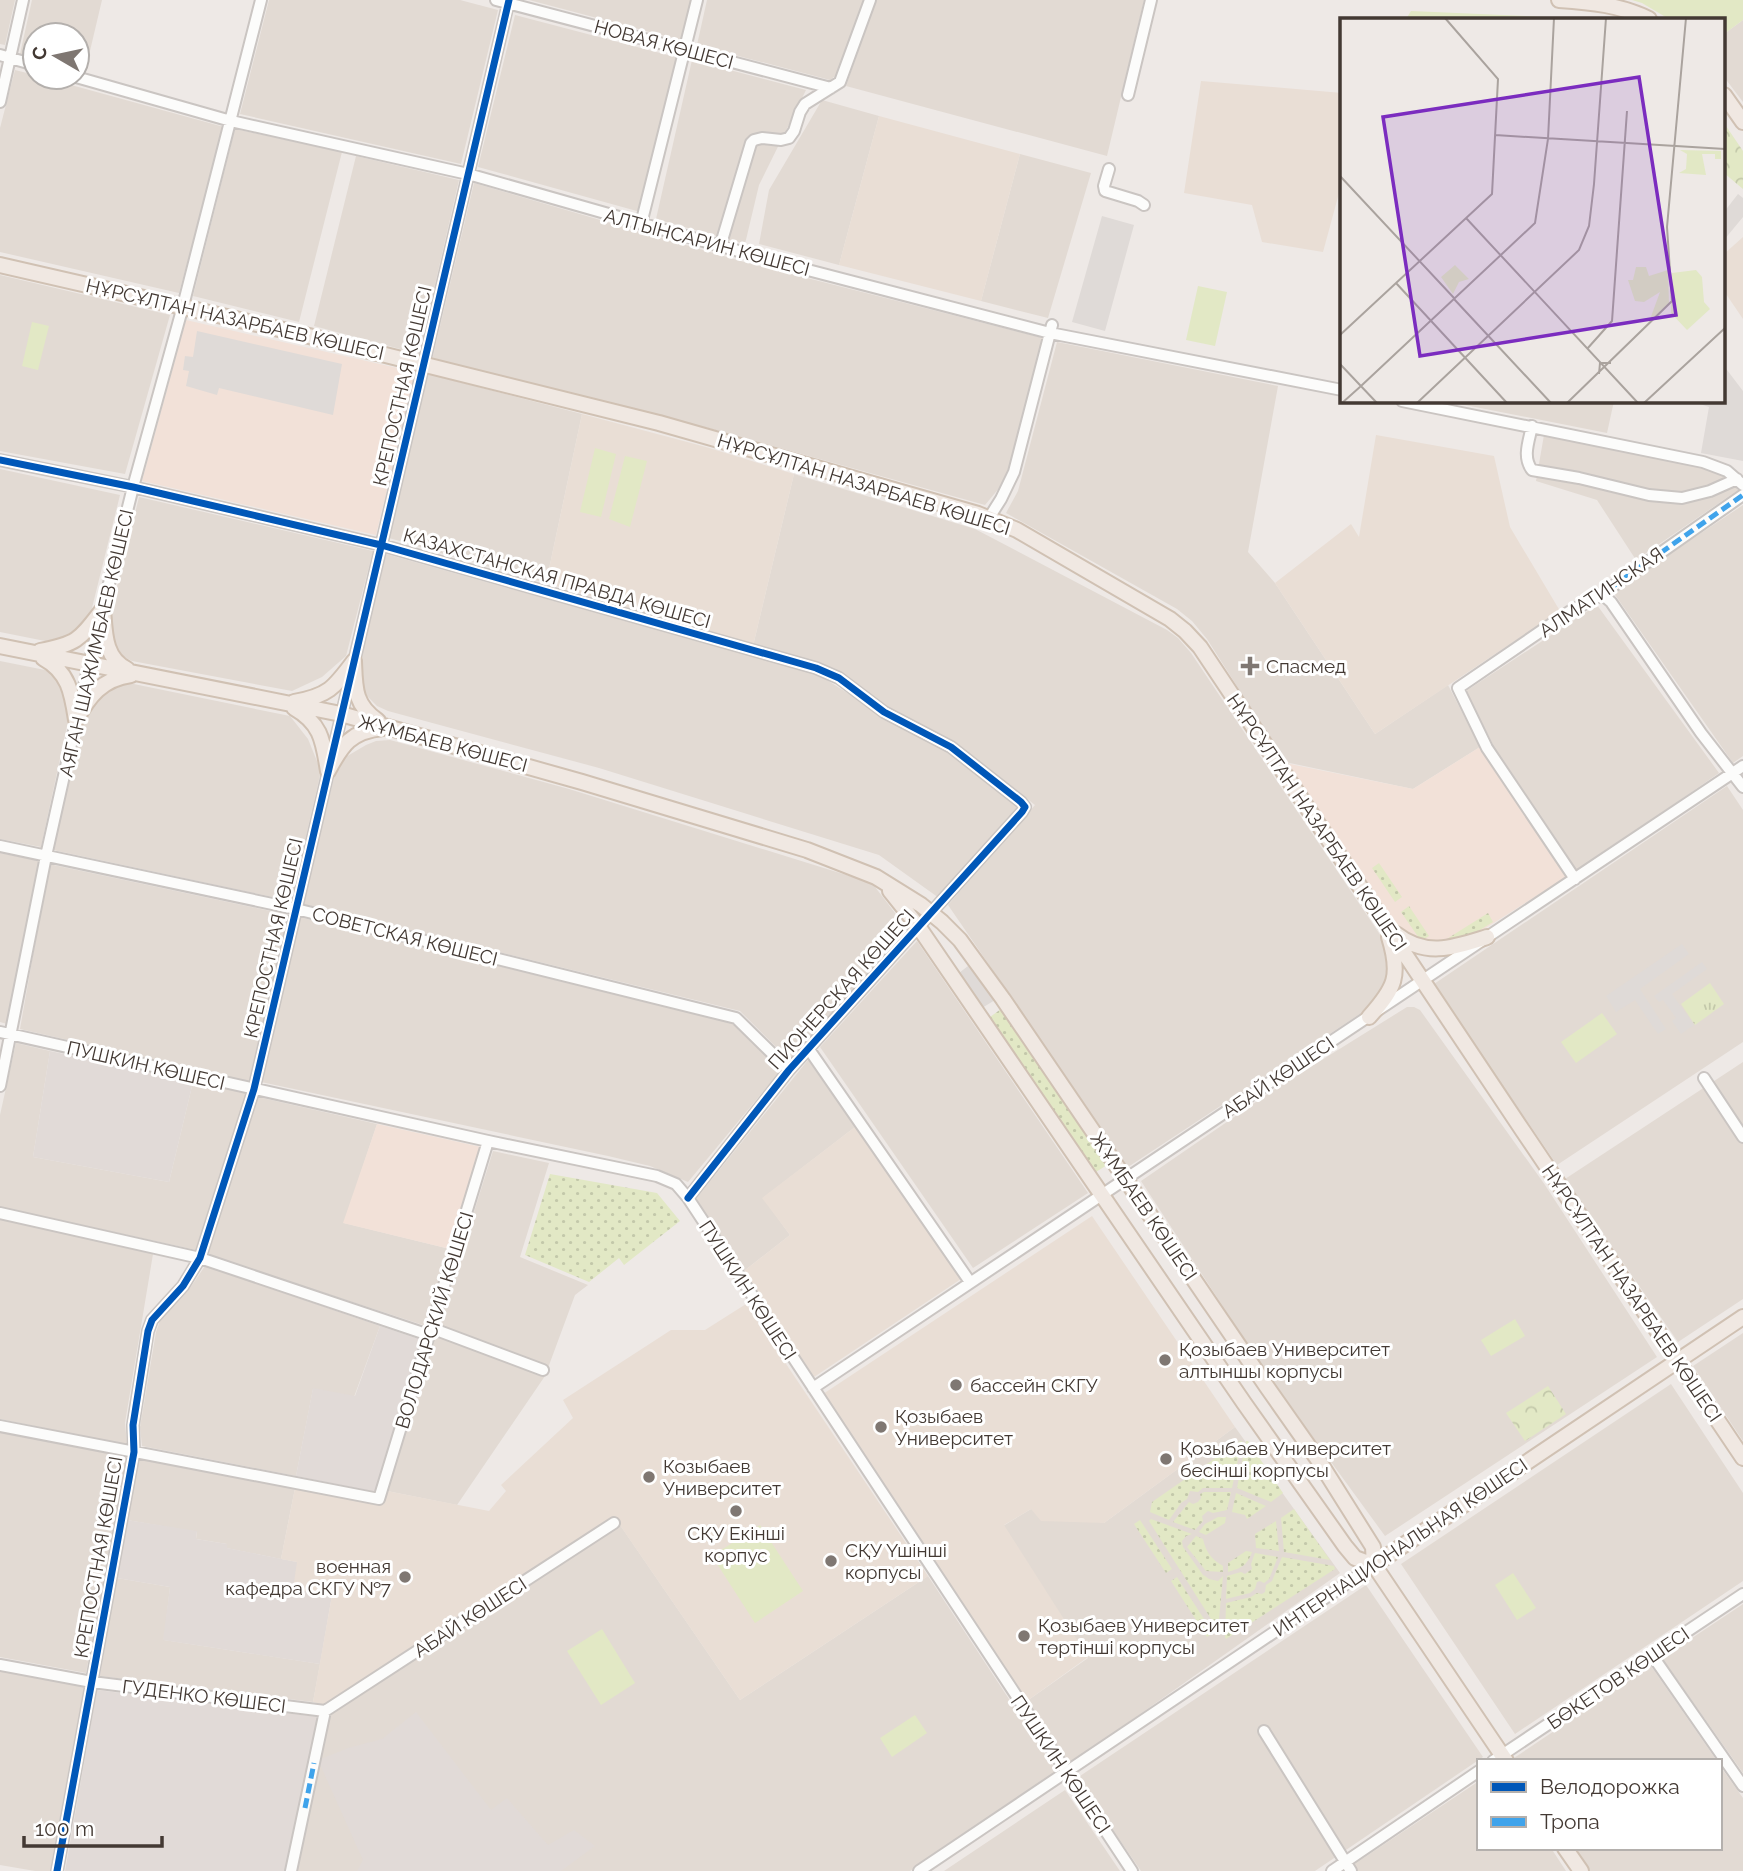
<svg xmlns="http://www.w3.org/2000/svg" width="1743" height="1871" viewBox="0 0 1743 1871" font-family="Raleway,sans-serif">
<defs>
<pattern id="grass-dots" width="8" height="8" patternUnits="userSpaceOnUse" patternTransform="scale(1.75)"><rect width="8" height="8" fill="#e2e8c5"/><path d="M2 2h.1M6 6h.1" fill="none" stroke="#c3c8aa" stroke-width="1.8" stroke-linecap="round"/></pattern>
<pattern id="forest-crowns" width="20" height="18" patternUnits="userSpaceOnUse" patternTransform="scale(1.75)"><rect width="20" height="18" fill="#e2e8c5"/><path d="M2 6a3 3 0 1 1 6 0M12 15a3 3 0 1 1 6 0" fill="none" stroke="#c3c8aa"/></pattern>
<pattern id="park-tufts" width="24" height="20" patternUnits="userSpaceOnUse" patternTransform="scale(1.75)"><rect width="24" height="20" fill="#e2e8c5"/><path d="M3 7l-1-3M5 7V3M7 7l1-3M15 17l-1-3M17 17v-4M19 17l1-3" fill="none" stroke="#c3c8aa"/></pattern>
</defs>
<rect width="100%" height="100%" fill="#eee9e6"/>
<!-- residential -->
<path fill="#e2dad3" d="M0,0H15L5,45L0,44Z
M32,0H102L85,72L77,70V35H35V58L20,54Z
M269,0H460L498,10L461,164L240,114Z
M529,0H693L684,41Z
M707,0H864L838,74L830,80L697,45Z
M876,0H1144L1107,156L846,86Z
M515,15L679,58L644,213L478,167Z
M1743,20V102L1724,77V34Z
M692,60L806,90L759,185L745,244L656,219Z
M15,70L35,75V77H42L224,127L179,293L0,252V128Z
M822,100L879,116L839,265L759,244L769,190Z
M235,129L342,152L299,322L193,296Z
M1020,154L1091,173L1048,318L981,301Z
M356,156L459,180L419,354L314,326Z
M474,183L744,262L1043,338L1005,481L985,505L712,429L432,360Z
M0,275L170,315L125,474L0,451Z
M1057,342L1278,386L1248,552L1275,583L1375,734L1448,685L1480,747L1413,789L1285,762L1207,639L1192,621L1177,609L1006,513L1018,491Z
M428,374L582,414L546,583L389,538Z
M1445,401H1614L1607,433Z
M1544,435L1691,463L1723,475L1738,490L1636,560L1597,500L1536,481Z
M0,469L120,495L90,616L73,635L50,642L0,632Z
M794,474L975,529L1167,630L1178,638L1191,653L1389,948L1392,976L1378,1002L1128,1167L948,905L1035,805L955,742L887,707L826,666L753,646Z
M139,497L373,551L346,656L322,677L292,691L132,661L122,656L113,648L109,619Z
M1743,505V756L1733,763L1613,592Z
M386,554L819,675L882,715L951,752L1019,808L939,898L879,855L599,768L388,711L377,706L369,698L363,690L358,672Z
M1597,605L1719,773L1576,872L1494,747L1466,691Z
M0,661L45,670L54,675L62,685L70,712L41,847L0,839Z
M119,681L290,716L308,739L321,771L291,901L53,850L87,706Z
M390,740L569,789L872,883L908,930L789,1060L740,1011L303,904L337,766L344,758L366,745L376,741Z
M1727,786L1743,810V1042L1557,1165L1434,984Z
M0,853L39,861L7,1024L0,1022Z
M49,864L289,915L251,1082L20,1029Z
M299,917L732,1023L781,1070L688,1182L650,1166L608,1156L261,1082Z
M917,941L1088,1193L973,1268L820,1047Z
M1407,1007H1414L1420,1010L1545,1185L1657,1357L1385,1536L1269,1377L1141,1181L1272,1091Z
M16,1043L50,1051L33,1157L169,1182L193,1082L247,1093L196,1250L0,1207V1115Z
M808,1060L855,1127L763,1198L790,1235L744,1271L696,1199Z
M1743,1062V1299L1678,1342L1565,1179Z
M258,1097L377,1124L344,1223L450,1249L426,1326L208,1255Z
M493,1151L549,1163L520,1257L588,1285L575,1295L545,1376L457,1505L387,1491Z
M0,1219L153,1254L125,1423L127,1445L0,1419Z
M205,1266L380,1326L354,1397L313,1389L296,1476L142,1446L140,1427L156,1332L160,1321L188,1291Z
M1743,1333V1441L1693,1366Z
M1671,1384L1743,1493V1581L1515,1734L1401,1564Z
M1235,1427L1340,1573L1068,1765L1027,1701L1088,1658L1003,1526L1031,1509L1104,1523Z
M0,1432L127,1457L86,1673L0,1657Z
M138,1459L295,1488L281,1559L226,1548L227,1544L196,1539L197,1532L127,1520Z
M620,1525L740,1700L928,1576L1057,1772L910,1871H297L331,1713Z
M117,1578L170,1587L164,1640L320,1664L313,1702L100,1676Z
M1366,1585L1483,1757L1315,1871H1141L1077,1778Z
M1743,1604V1773L1662,1658Z
M1651,1666L1717,1761H1516L1514,1758Z
M0,1671L84,1687L50,1871H35L0,1865Z
M1720,1766L1743,1798V1871H1590L1575,1848H1720Z
M1479,1781V1848H1551L1566,1871H1344Z
M1065,1790L1120,1871H944Z"/>
<!-- commercial -->
<path fill="#f2e1d8" d="M186,320L415,372L376,535L142,481Z
M1480,747L1566,877L1462,943L1428,945L1403,934L1285,763L1413,789Z
M377,1124L481,1147L450,1249L343,1223Z"/>
<!-- industrial -->
<path fill="#e1dad7" d="M50,1051L193,1082L169,1182L33,1157Z
M380,1326L422,1340L376,1492L296,1476L313,1388L355,1396Z
M127,1520L197,1531L196,1539L227,1544V1548L297,1562L332,1595L320,1664L163,1640L170,1587L117,1578Z
M97,1690L318,1717L285,1871H65Z
M416,1712L491,1810L507,1798L548,1845L574,1830L595,1846L561,1871H357L363,1860L318,1760L348,1748L382,1739Z"/>
<!-- education -->
<path fill="#e9ded5" d="M1201,81L1342,93V182L1323,252L1262,242L1252,205L1184,193Z
M879,116L1020,154L981,301L839,265Z
M1743,237V319L1724,291V254Z
M582,414L706,447L794,474L753,646L546,583Z
M1376,435L1494,456L1510,527L1560,611L1375,734L1275,583L1351,524L1359,537Z
M855,1127L961,1279L814,1377L744,1271L790,1235L762,1198Z
M1092,1216L1235,1427L1104,1523L1041,1521L1031,1509L1004,1525L1088,1657L1027,1701L823,1394Z
M746,1304L928,1576L740,1700L615,1518L325,1705L313,1702L332,1595L293,1589L297,1562L281,1559L295,1488L382,1505L387,1491L489,1511L506,1491L501,1485L573,1418L563,1400L671,1330H705Z"/>
<!-- grass -->
<path fill="url(#grass-dots)" d="M1379,863L1402,897L1395,902L1372,868Z
M1409,906L1429,936L1421,941L1401,912Z
M1488,913L1493,922L1457,944L1442,942Z
M1001,1009L1107,1165L1096,1172L990,1017Z
M550,1174L657,1193L680,1221L624,1265L619,1258L589,1282L525,1255Z
M1240,1441H1242L1232,1488H1203L1198,1492L1190,1491L1187,1499L1181,1503L1169,1520L1150,1512L1152,1502Z
M1246,1441H1248L1283,1493L1271,1502L1237,1488Z
M1204,1492H1231L1227,1510L1213,1513L1208,1511L1202,1516L1203,1521L1195,1530L1173,1522L1189,1502L1193,1504L1198,1502L1201,1498L1200,1494Z
M1236,1493L1266,1506L1247,1519L1245,1515L1232,1512Z
M1294,1509L1330,1560L1284,1552L1281,1518Z
M1218,1517H1226L1225,1523L1206,1535L1199,1532L1205,1524Z
M1151,1519L1192,1534L1186,1536L1182,1541L1183,1547L1203,1575L1205,1576L1209,1579L1218,1581L1223,1576L1218,1630L1149,1521Z
M1140,1520L1172,1569L1166,1573L1134,1524Z
M1276,1521L1279,1551L1256,1548L1255,1534Z
M1196,1536L1203,1539C1206,1552 1211,1559 1223,1566V1572L1206,1571L1187,1547Z
M1246,1551L1252,1552C1247,1566 1241,1568 1228,1572V1563Z
M1255,1553L1278,1557L1269,1579L1264,1583L1260,1581L1257,1582L1255,1589L1250,1593L1226,1599L1227,1576L1241,1572L1245,1574L1252,1569L1251,1564Z
M1282,1557L1334,1566L1335,1569L1226,1639L1225,1637L1226,1603L1251,1597L1257,1593L1262,1594L1265,1592L1266,1585L1272,1581Z
M1177,1577L1213,1633L1207,1637L1171,1581Z"/>
<!-- forest -->
<path fill="url(#forest-crowns)" d="M1411,11L1571,18L1578,19H1406Z
M1724,123L1743,151V189L1724,173Z
M1548,1386L1566,1414L1525,1441L1506,1413Z"/>
<!-- park -->
<path fill="url(#park-tufts)" d="M1710,983L1724,1004L1695,1025L1681,1004Z"/>
<!-- pitch -->
<path fill="#e2e8c5" d="M1632,0H1743V20L1724,34V19H1669L1642,3Z
M1198,286L1227,292L1215,346L1186,340Z
M32,322L49,326L38,370L22,366Z
M595,448L616,454L601,517L580,512Z
M625,456L647,461L630,527L609,519Z
M1602,1013L1617,1034L1576,1063L1561,1042Z
M1515,1319L1525,1336L1491,1356L1481,1340Z
M760,1525L803,1591L755,1623L712,1556Z
M1513,1573L1536,1608L1517,1620L1495,1585Z
M602,1629L635,1683L601,1705L567,1651Z
M915,1715L927,1733L892,1757L880,1738Z"/>
<!-- parking -->
<path fill="#dfdad7" d="M1738,194L1743,198V217L1724,240V212Z
M1102,216L1134,225L1105,331L1072,322Z
M197,331L342,364L333,415L219,388L217,395L186,386L189,371L183,370L185,356L193,357Z
M1724,366L1743,391V461L1701,453L1709,407L1691,401H1724Z
M1682,944L1689,954L1640,989L1666,1029L1658,1034L1635,1000L1616,1012L1606,996Z
M1702,962L1707,969L1672,994L1694,1025L1681,1034L1672,1021L1676,1018L1663,1000L1659,1002L1654,996Z
M968,966L995,1000L982,1008L959,973Z"/>
<g fill="none" stroke-linecap="round" stroke-linejoin="round">
<defs>
<path id="minor" d="M496,0L831,88
M0,55L35,65
M76,77L231,121L468,174L777,262L1050,333L1342,390
M1128,95L1151,0
M0,102L23,0
M1109,169L1104,186L1105,191L1138,201L1144,205
M641,224L697,0
M720,247L751,143L754,140L762,138L781,140L789,138L794,131L800,112L805,104L840,82L870,0
M1402,401L1703,462L1727,471L1743,485
M1532,426C1529,441 1522,457 1532,470L1579,478L1649,495L1682,498L1710,491L1737,479
M0,460L133,487L381,545L816,668L839,678L884,712L951,747L1021,802L1025,807L1022,812L789,1070L688,1198
M989,518L1001,499L1014,472L1052,325
M1599,596H1604L1611,602L1701,733L1743,787
M0,846L296,909L736,1018L789,1070
M1575,879L1487,748L1458,688L1569,612L1599,596L1743,495
M0,1032L488,1141L657,1176L676,1184L688,1198L1132,1871
M808,1048L970,1282
M1704,1078L1743,1137
M0,1086L46,856L89,664L133,487L183,306L261,0
M0,1213L200,1258L429,1335
M431,1328L543,1370
M813,1388L1743,766
M0,1426L379,1499L488,1141
M1652,1655L1743,1786
M0,1665L92,1682L325,1711
M325,1711L614,1523
M1264,1731L1351,1871
M1493,1761L1743,1594
M57,1871L134,1452L133,1425L148,1331L152,1320L183,1286L200,1258L254,1089L509,0
M291,1871L325,1711
M919,1871L1374,1565
M1332,1871L1479,1771"/>
<path id="major" d="M1559,0C1590,2 1621,5 1649,19
M1724,95L1743,122
M0,265L305,335L659,423L978,514L1017,530L1170,619L1185,631L1200,647L1523,1131L1743,1458
M103,609C105,632 104,658 127,669
M0,646L341,714L582,782L807,850L876,877L921,905L942,922L960,940L1003,999L1267,1387L1319,1461L1373,1547L1374,1565L1506,1761
M40,651C78,644 80,639 103,609
M43,658C69,672 72,694 76,720
M354,661C355,687 354,705 378,721
M294,702C328,696 334,688 354,661
M294,708C322,724 323,742 328,771
M76,720C89,696 102,679 131,675
M328,771C342,745 351,731 383,728
M890,891L918,926L1244,1403L1345,1546L1355,1558L1374,1565
M1396,934C1426,958 1455,947 1487,937
M1369,1017C1395,988 1401,976 1389,937
M1374,1565L1743,1317
M1565,1848L1581,1871"/>
</defs>
<!-- minor casing -->
<use href="#minor" stroke="#cac5c2" stroke-width="14"/>
<!-- major casing -->
<use href="#major" stroke="#d0c1b3" stroke-width="18"/>
<!-- minor -->
<use href="#minor" stroke="#fcfcfb" stroke-width="10"/>
<!-- major -->
<use href="#major" stroke="#f0e8e2" stroke-width="14"/>
<!-- quiet -->
<path stroke="#3fa3eb" stroke-width="5" stroke-dasharray="10 5" stroke-linecap="butt" d="M1599,596L1743,495
M305,1808L314,1763"/>
<defs>
<path id="cycleway" d="M0,460L133,487L381,545L816,668L839,678L884,712L951,747L1021,802L1025,807L1022,812L789,1070L688,1198
M57,1871L134,1452L133,1425L148,1331L152,1320L183,1286L200,1258L254,1089L509,0"/>
</defs>
<!-- cycleway casing -->
<use href="#cycleway" stroke="#fff" stroke-width="11"/>
<!-- cycleway -->
<use href="#cycleway" stroke="#0057b8" stroke-width="7"/>
</g>
<!-- markers -->
<g fill="#7f7772" stroke="#fff" stroke-width="2.5">
<path d="M1246.5 655.5h7v7h7v7h-7v7h-7v-7h-7v-7h7z"/>
<circle cx="1165" cy="1360" r="7"/>
<circle cx="956" cy="1385" r="7"/>
<circle cx="881" cy="1427" r="7"/>
<circle cx="1166" cy="1459" r="7"/>
<circle cx="649" cy="1477" r="7"/>
<circle cx="736" cy="1511" r="7"/>
<circle cx="831" cy="1561" r="7"/>
<circle cx="405" cy="1577" r="7"/>
<circle cx="1024" cy="1636" r="7"/>
</g>
<g text-anchor="middle" stroke-width="6" stroke-linejoin="round" paint-order="stroke">
<!-- street labels -->
<g font-size="19" fill="#433933" stroke="#fff">
<text transform="translate(664 44) rotate(15)" y="7">НОВАЯ КӨШЕСІ</text>
<text transform="translate(707 242) rotate(15)" y="7">АЛТЫНСАРИН КӨШЕСІ</text>
<text transform="translate(235 319) rotate(13)" y="7">НҰРСҰЛТАН НАЗАРБАЕВ КӨШЕСІ</text>
<text transform="translate(402 386) rotate(-77)" y="7">КРЕПОСТНАЯ КӨШЕСІ</text>
<text transform="translate(864 484) rotate(17)" y="7">НҰРСҰЛТАН НАЗАРБАЕВ КӨШЕСІ</text>
<text transform="translate(557 578) rotate(16)" y="7">КАЗАХСТАНСКАЯ ПРАВДА КӨШЕСІ</text>
<text transform="translate(1601 592) rotate(-34)" y="7">АЛМАТИНСКАЯ</text>
<text transform="translate(96 643) rotate(-77)" y="7">АЯГАН ШАЖИМБАЕВ КӨШЕСІ</text>
<text transform="translate(443 743) rotate(15)" y="7">ЖҰМБАЕВ КӨШЕСІ</text>
<text transform="translate(1317 822) rotate(56)" y="7">НҰРСҰЛТАН НАЗАРБАЕВ КӨШЕСІ</text>
<text transform="translate(405 936) rotate(14)" y="7">СОВЕТСКАЯ КӨШЕСІ</text>
<text transform="translate(273 938) rotate(-77)" y="7">КРЕПОСТНАЯ КӨШЕСІ</text>
<text transform="translate(841 989) rotate(-48)" y="7">ПИОНЕРСКАЯ КӨШЕСІ</text>
<text transform="translate(146 1065) rotate(13)" y="7">ПУШКИН КӨШЕСІ</text>
<text transform="translate(1278 1077) rotate(-34)" y="7">АБАЙ КӨШЕСІ</text>
<text transform="translate(1144 1206) rotate(56)" y="7">ЖҰМБАЕВ КӨШЕСІ</text>
<text transform="translate(748 1290) rotate(57)" y="7">ПУШКИН КӨШЕСІ</text>
<text transform="translate(1632 1293) rotate(56)" y="7">НҰРСҰЛТАН НАЗАРБАЕВ КӨШЕСІ</text>
<text transform="translate(434 1320) rotate(-73)" y="7">ВОЛОДАРСКИЙ КӨШЕСІ</text>
<text transform="translate(1400 1547) rotate(-34)" y="7">ИНТЕРНАЦИОНАЛЬНАЯ КӨШЕСІ</text>
<text transform="translate(98 1557) rotate(-80)" y="7">КРЕПОСТНАЯ КӨШЕСІ</text>
<text transform="translate(470 1617) rotate(-33)" y="7">АБАЙ КӨШЕСІ</text>
<text transform="translate(1618 1678) rotate(-34)" y="7">БӨКЕТОВ КӨШЕСІ</text>
<text transform="translate(204 1696) rotate(7)" y="7">ГУДЕНКО КӨШЕСІ</text>
<text transform="translate(1061 1764) rotate(56)" y="7">ПУШКИН КӨШЕСІ</text>
</g>
<!-- poi labels -->
<g font-size="19" fill="#433933" stroke="#fff" text-anchor="start">
<text x="1266" y="673">Спасмед</text>
<text x="1179" y="1356">Қозыбаев Университет<tspan x="1179" dy="22">алтыншы корпусы</tspan></text>
<text x="970" y="1392">бассейн СКГУ</text>
<text x="895" y="1423">Қозыбаев<tspan x="895" dy="22">Университет</tspan></text>
<text x="1180" y="1455">Қозыбаев Университет<tspan x="1180" dy="22">бесінші корпусы</tspan></text>
<text x="663" y="1473">Козыбаев<tspan x="663" dy="22">Университет</tspan></text>
<text x="736" y="1540" text-anchor="middle">СҚУ Екінші<tspan x="736" dy="22">корпус</tspan></text>
<text x="845" y="1557">СҚУ Үшінші<tspan x="845" dy="22">корпусы</tspan></text>
<text x="391" y="1573" text-anchor="end">военная<tspan x="391" dy="22">кафедра СКГУ №7</tspan></text>
<text x="1038" y="1632">Қозыбаев Университет<tspan x="1038" dy="22">төртінші корпусы</tspan></text>
</g>
</g>
<!-- overview -->
<g transform="translate(1340 18)">
<rect width="385" height="385" fill="#eee9e6"/>
<path d="M115,247L129,261L119,264L113,276L101,259Z" fill="#e2e8c5"/>
<path d="M296,249H306L309,258L328,252L329,285L309,304L320,274L304,284L295,283L288,262H293Z" fill="#e2e8c5"/>
<path d="M340,132L381,133V141H375V136H362L366,157L339,155L346,151L347,136Z" fill="#e2e8c5"/>
<path d="M356,252L362,259L364,284L370,291L347,312L331,295L332,255Z" fill="#e2e8c5"/>
<path fill="none" stroke="#aaa39e" stroke-width="2" d="M155,117L385,131M0,158L114,280M126,200L298,385M56,265L167,385M114,281L211,385M0,317L152,176L158,61L105,0M247,331L272,303L287,93M0,346L37,385M259,356L260,345H271M21,368L195,205L208,121L214,0M2,385L21,368M77,385L239,232L249,208L254,166L266,0M227,385L332,283L327,209L346,0M304,385L385,310"/>
<path fill="#7b2cbf" fill-opacity="0.15" stroke="#7b2cbf" stroke-width="3.5" d="M299,59L336,297L80,338L43,99Z"/>
<rect width="385" height="385" fill="none" stroke="#433933" stroke-width="3.5"/>
</g>
<!-- legend -->
<rect x="1477" y="1759" width="245" height="91" fill="#ffffff" stroke="#b4b0ad" stroke-width="2"/>
<rect x="1491" y="1782" width="35" height="10" fill="#0057b8" stroke="#b4b0ad" stroke-width="2"/>
<text x="1540" y="1794" font-size="21" fill="#433933">Велодорожка</text>
<rect x="1491" y="1817" width="35" height="10" fill="#3fa3eb" stroke="#b4b0ad" stroke-width="2"/>
<text x="1540" y="1829" font-size="21" fill="#433933">Тропа</text>
<!-- north arrow -->
<g transform="translate(56 56) rotate(279)"><circle r="33" fill="#ffffff" stroke="#b4b0ad" stroke-width="2"/>
<path d="M0-5L12 26L0 18L-12 26Z" fill="#7f7772"/>
<text y="-10" font-size="19" font-weight="bold" text-anchor="middle" fill="#433933">С</text>
</g>
<!-- scale -->
<path d="M24 1836v10h138v-10" fill="none" stroke="#433933" stroke-width="3.5"/>
<text x="35" y="1836" font-size="21" fill="#433933" stroke="#ffffff" stroke-width="5" paint-order="stroke">100 m</text>
</svg>
